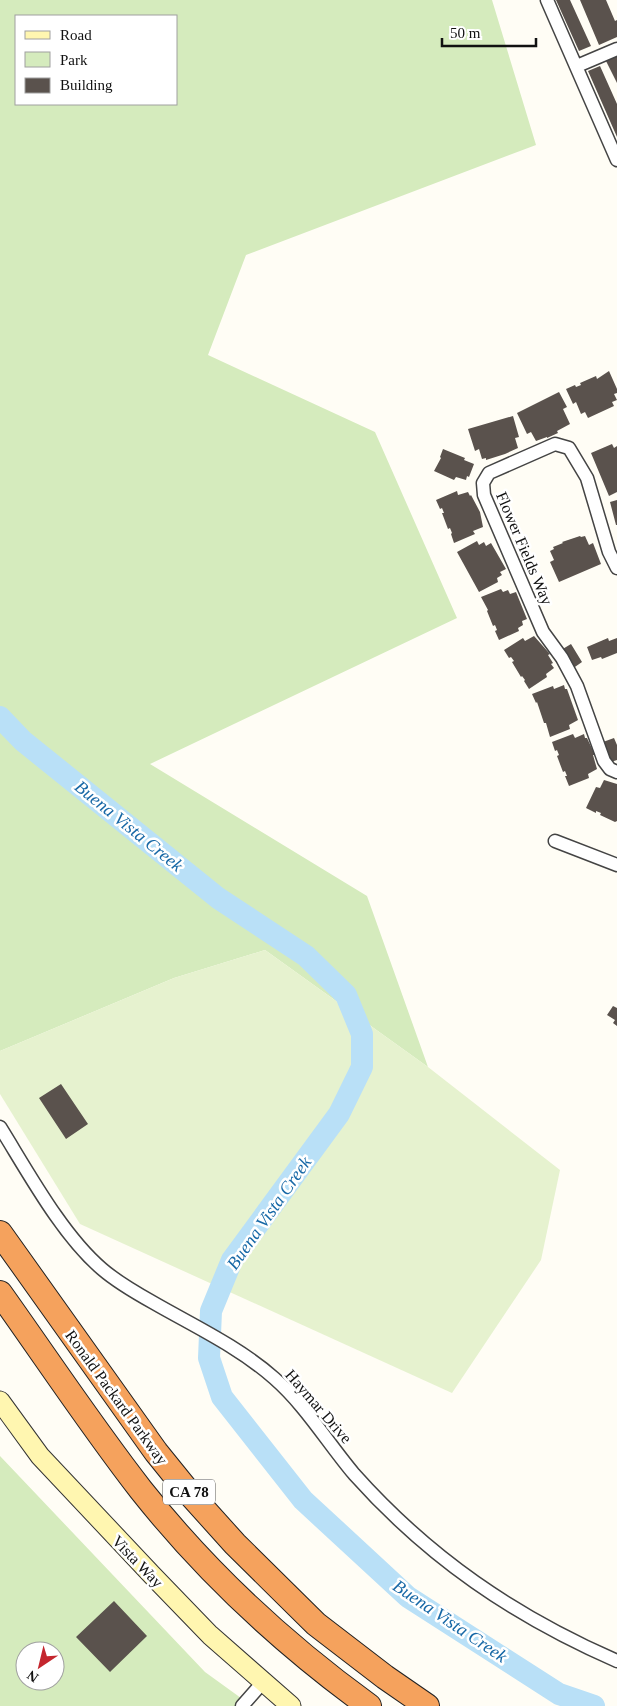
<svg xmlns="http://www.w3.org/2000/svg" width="617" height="1706" viewBox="0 0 617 1706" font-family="Georgia,serif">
<rect width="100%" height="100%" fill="#fffdf5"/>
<!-- green -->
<path fill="#d5ebbd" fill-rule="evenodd" d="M0,0H492L536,145L246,255L208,355L375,432L457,618L150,764L367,896L428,1067L265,950L174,978L0,1051ZM16,16H176V104H16Z
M0,1456L205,1672L252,1706H0ZM25,1651H55V1681H25Z"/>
<!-- pitch -->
<path fill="#e6f2cf" d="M265,950L428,1067L560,1170L541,1260L452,1393L80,1224L0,1094V1051L174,978Z"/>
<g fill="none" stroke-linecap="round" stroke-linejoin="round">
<!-- river -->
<path stroke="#b9e0f7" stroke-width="22" d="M0,717L23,741L218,898L306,956L346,995L362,1034V1067L339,1114L232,1260L211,1311L209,1358L222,1397L303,1500L408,1597L559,1694L594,1706"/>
</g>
<!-- building -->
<path fill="#5a524d" d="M556,0H570L591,46L579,51Z
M580,0H606L615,21L617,20V37L599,45Z
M617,56V83L606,61Z
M600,66L617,104V137L588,71Z
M609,371L617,389V393L614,394L617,400L612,402L614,406L588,418L585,412L581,414L576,402L573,404L566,389L575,385L576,387L581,385L580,383L596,376L597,379Z
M559,392L567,407L563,409L570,424L557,431L558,433L547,438V437L536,441L531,432L527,434L517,413Z
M513,416L519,437L515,438L518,448L505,454L486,460V458L482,459L479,449L475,451L468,429Z
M612,444L614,448L617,446V492L609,496L591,453Z
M443,449L465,458L464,460L474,464L469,477L467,476L466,480L456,477L454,480L434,471L441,458L440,457Z
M457,491L458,495L468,492L470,496L471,495L480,512L483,527L473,531L475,534L454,543L451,534L452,533L450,528L448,529L442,513H444L442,508L440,509L436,500Z
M617,500V525H616L610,502Z
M580,536L581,537L585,536L589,545L593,543L601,564L559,582L550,562L554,560L550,551L554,549L553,547L563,543L562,542Z
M477,541L479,545L484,542L486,546L491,543L506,569L500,572L502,575L497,578L498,582L479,592L457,552Z
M501,589L503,592L508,590L510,594L516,592L527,619L522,621L523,625L518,628L519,631L499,640L495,631L497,630L495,625L493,626L487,611L488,610L481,597Z
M534,636L550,654L548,655L553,663L551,664L554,668L546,674L547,677L529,689L524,681L525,680L522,676L521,677L512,662L514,661L511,657L509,658L504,650L523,638L525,641Z
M608,638L609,641L617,638V653L602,659L601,657L592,660L587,647Z
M571,644L582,662L572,669L561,650Z
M564,685L565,689H567L578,720L569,725L570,729L550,737L546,723H544L537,702L536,703L532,694L553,686L554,689Z
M573,734L575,738L584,734L585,738H587L595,755H593L597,769L588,774L589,778L569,786L565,776H567L565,771L563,772L557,756L559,755L557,750L555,751L552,742Z
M614,738L617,745V760L611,762L603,742Z
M604,780L617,784V821L615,822L600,815L601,813L596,811V813L586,808L596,787L600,788Z
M613,1006L617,1008V1026L613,1023L615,1020L607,1015Z
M61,1084L88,1124L66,1139L39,1098Z
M114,1601L147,1636L110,1672L76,1637Z"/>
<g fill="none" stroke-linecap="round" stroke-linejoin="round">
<defs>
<path id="street" d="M547,0L617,160
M577,66L617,49
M617,568L609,552L587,478L569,448L555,444L489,473L483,483L484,495L543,632L562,658L577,686L604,761L610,769L617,772
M555,841L617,865
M0,1127C28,1172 62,1235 102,1269C117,1282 136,1293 154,1303C194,1326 239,1347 274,1378C306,1406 327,1442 354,1474C429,1558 514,1616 617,1661
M242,1706L264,1681"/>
<path id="secondary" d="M0,1401L40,1456L152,1575L210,1635L291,1706"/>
<path id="highway" d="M0,1233L156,1452L190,1494L235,1544L316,1624L385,1677L427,1706
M0,1293C47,1359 92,1427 141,1490C206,1572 285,1645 369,1706"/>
</defs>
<!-- street casing -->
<use href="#street" stroke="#444" stroke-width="15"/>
<!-- secondary casing -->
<use href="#secondary" stroke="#333" stroke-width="21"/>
<!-- highway casing -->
<use href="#highway" stroke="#222" stroke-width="26"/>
<!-- street -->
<use href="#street" stroke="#fff" stroke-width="12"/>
<!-- secondary -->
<use href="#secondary" stroke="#fff6b0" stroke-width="19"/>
<!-- highway -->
<use href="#highway" stroke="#f5a25d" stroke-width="24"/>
</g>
<g text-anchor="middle" stroke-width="5" stroke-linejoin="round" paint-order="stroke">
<!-- shield labels -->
<rect fill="#fff" stroke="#585858" stroke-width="1" x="163" y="1479.5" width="52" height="25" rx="4"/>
<g font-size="15" font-weight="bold" fill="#111">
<text x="189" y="1497">CA 78</text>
</g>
<!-- street labels -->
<g font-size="16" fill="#111" stroke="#fff">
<text transform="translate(525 548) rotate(67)" y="6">Flower Fields Way</text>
<text transform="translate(117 1397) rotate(54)" y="6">Ronald Packard Parkway</text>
<text transform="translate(319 1406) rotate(49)" y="6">Haymar Drive</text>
<text transform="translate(138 1561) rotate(46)" y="6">Vista Way</text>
</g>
<!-- water labels -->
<g font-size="18" font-style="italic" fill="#1768a6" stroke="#fff">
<text transform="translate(129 826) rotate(39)" y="6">Buena Vista Creek</text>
<text transform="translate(269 1213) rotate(-55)" y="6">Buena Vista Creek</text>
<text transform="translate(450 1621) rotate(34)" y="6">Buena Vista Creek</text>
</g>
</g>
<!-- legend -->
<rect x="15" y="15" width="162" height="90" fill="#ffffff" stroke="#a0a0a0"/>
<rect x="25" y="31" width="25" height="8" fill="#fff6b0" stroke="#a0a0a0"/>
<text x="60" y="40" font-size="15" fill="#111111">Road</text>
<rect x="25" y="52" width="25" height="15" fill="#d5ebbd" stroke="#a0a0a0"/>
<text x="60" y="65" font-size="15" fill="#111111">Park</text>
<rect x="25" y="78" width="25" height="15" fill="#5a524d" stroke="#a0a0a0"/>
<text x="60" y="90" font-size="15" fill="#111111">Building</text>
<!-- north arrow -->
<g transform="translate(40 1666) rotate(215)"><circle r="24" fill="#ffffff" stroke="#a0a0a0"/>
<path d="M0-4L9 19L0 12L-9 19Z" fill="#c4262e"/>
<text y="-8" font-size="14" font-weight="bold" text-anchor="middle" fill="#111111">N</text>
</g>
<!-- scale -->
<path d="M442 38v8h94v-8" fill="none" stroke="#111111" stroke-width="2.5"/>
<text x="450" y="38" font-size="15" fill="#111111" stroke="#ffffff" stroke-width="4" paint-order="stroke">50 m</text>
</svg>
